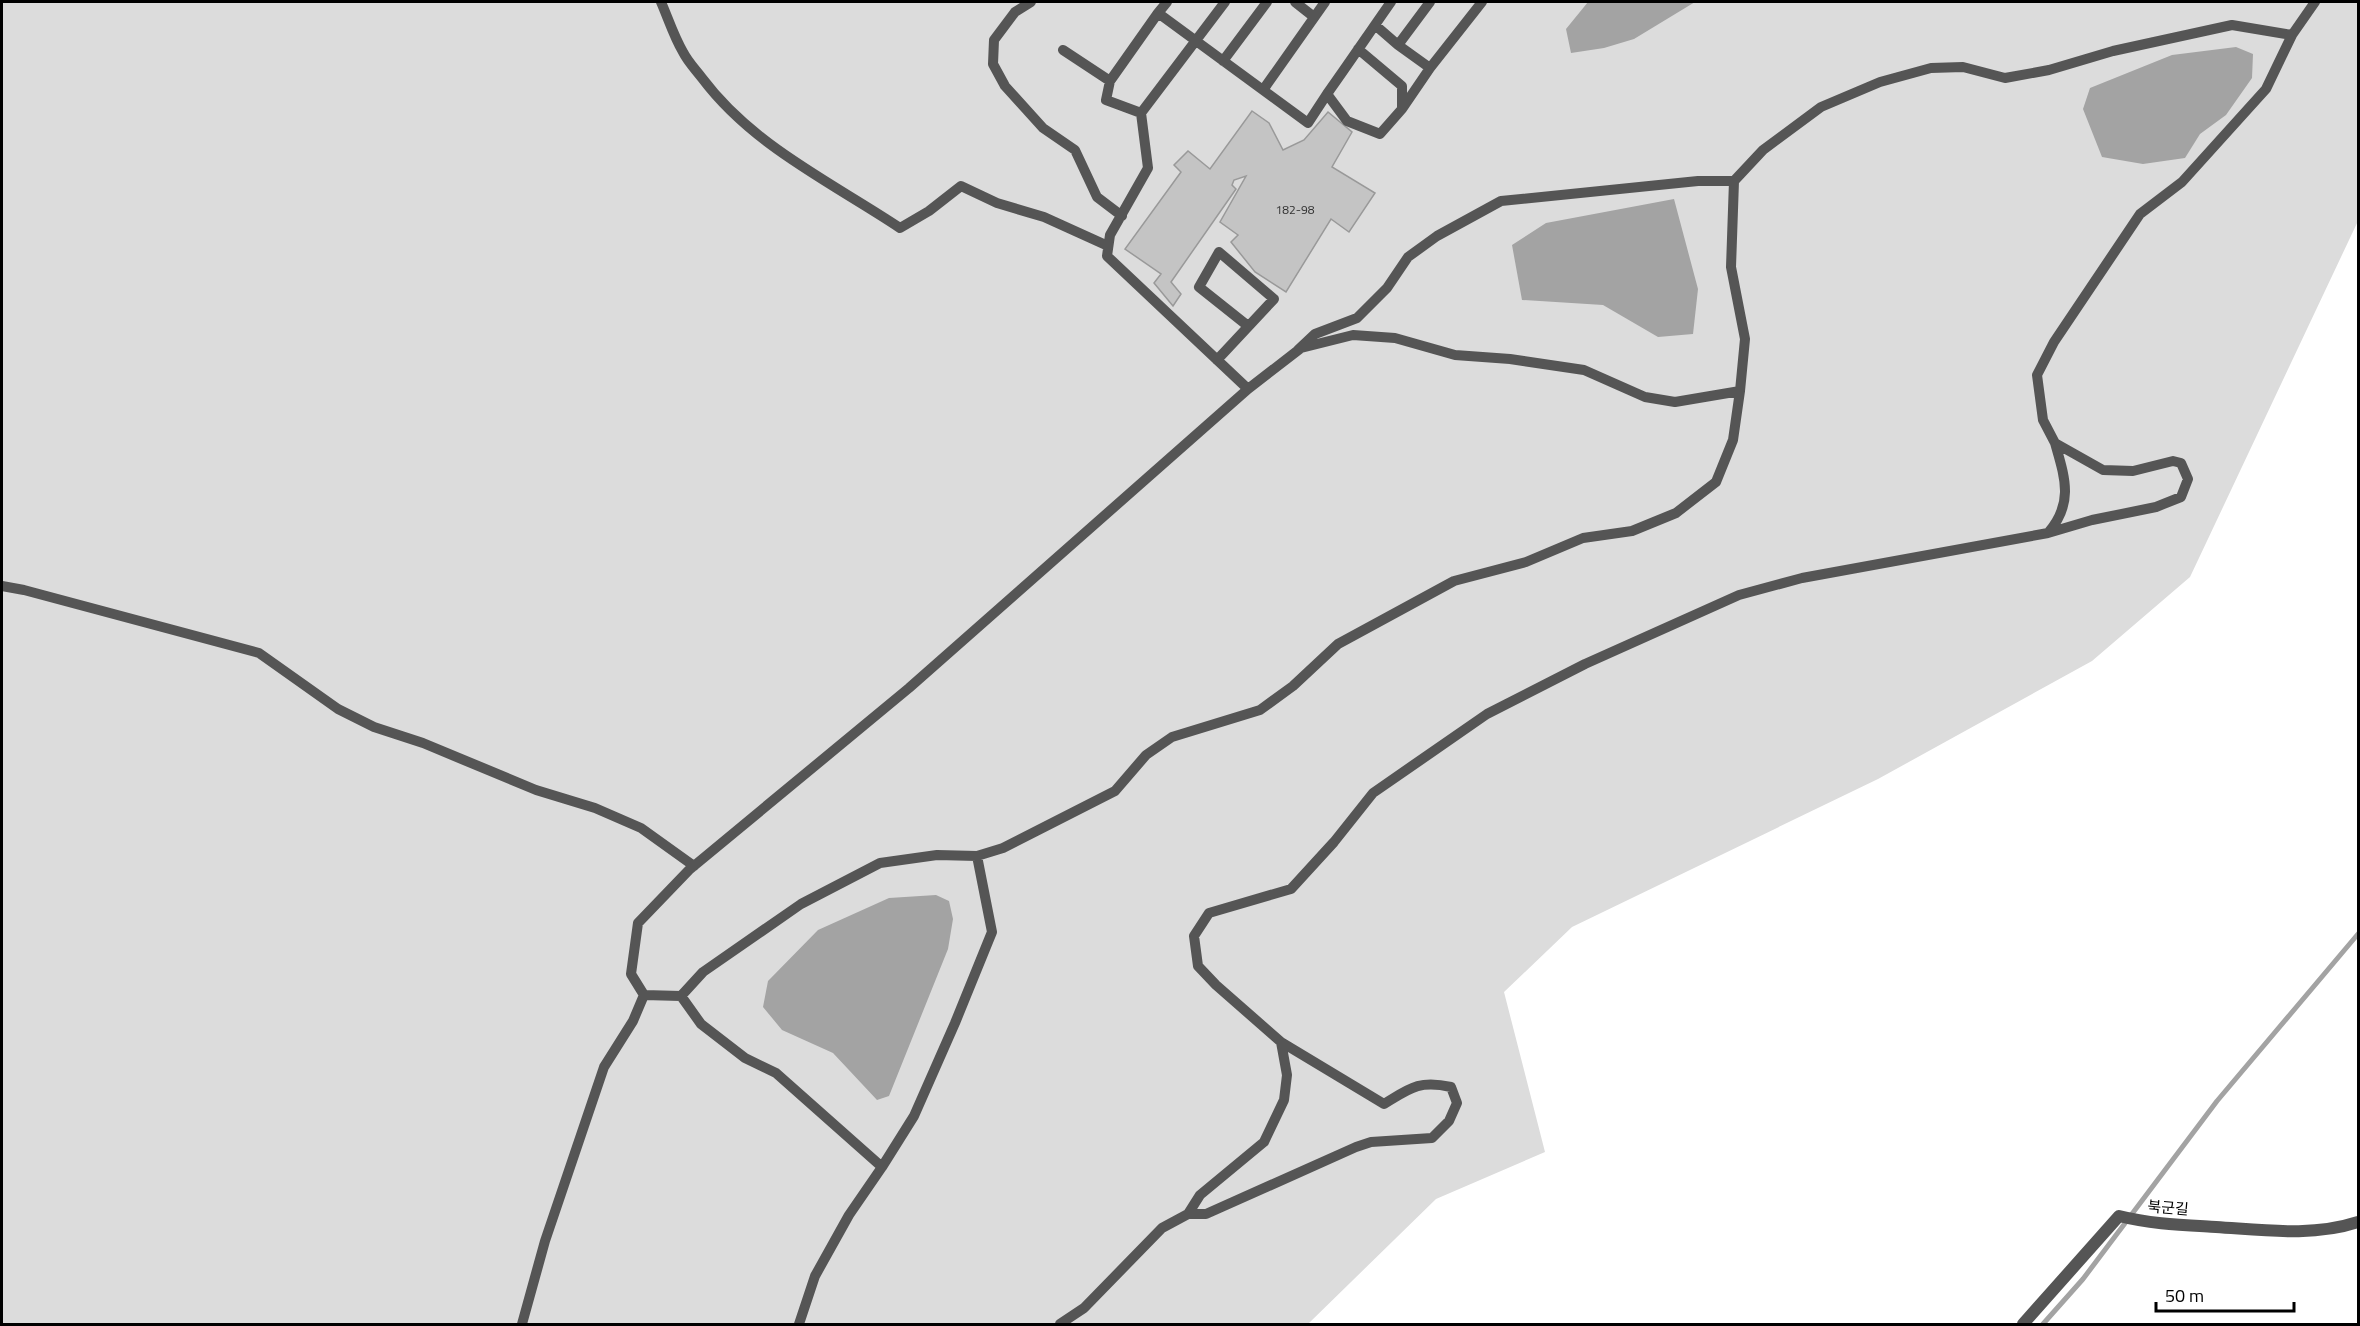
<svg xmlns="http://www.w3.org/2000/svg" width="2360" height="1326" viewBox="0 0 2360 1326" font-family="'Titillium Web','Noto Sans KR',sans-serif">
<rect width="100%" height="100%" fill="#fff"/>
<!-- green -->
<path fill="#dcdcdc" d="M2,2H2358V221L2190,577L2092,661L1878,779L1572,927L1504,992L1545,1152L1436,1199L1308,1324H2Z"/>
<!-- water -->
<path fill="#a3a3a3" d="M1588,2H1695L1634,39L1604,48L1571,53L1566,29Z
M2236,47L2253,54L2252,78L2226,115L2200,134L2185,158L2143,164L2102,157L2083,109L2090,88L2172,55Z
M1674,199L1698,289L1693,334L1658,337L1603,305L1522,300L1512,245L1546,223Z
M936,895L949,901L953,919L948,949L889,1096L877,1100L833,1053L782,1030L763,1007L768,981L818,930L889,898Z"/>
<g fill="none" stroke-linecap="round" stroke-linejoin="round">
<!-- stream -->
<path stroke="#a3a3a3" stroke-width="5" d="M2043,1324L2083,1279L2217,1101L2358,934"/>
</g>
<!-- building -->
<path fill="#c4c4c4" stroke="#999" stroke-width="1.5" d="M1252,111L1269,123L1283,150L1304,140L1328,112L1352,132L1332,167L1375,193L1349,232L1331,219L1286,292L1255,272L1231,242L1238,235L1220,222L1246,176L1234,180L1232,185L1236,189L1171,282L1181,294L1173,306L1154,283L1161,274L1125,249L1181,172L1174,165L1188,151L1210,169Z"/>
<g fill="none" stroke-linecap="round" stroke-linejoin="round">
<!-- service -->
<path stroke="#555" stroke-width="10" d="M661,2C668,18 674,37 683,52C688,62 696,70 702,78C753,146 831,182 900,228L929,211L961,186L997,203L1044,217L1108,246
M1031,2L1015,12L994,40L993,64L1005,86L1043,128L1075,150L1097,197L1122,216
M1167,2L1158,13L1308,123L1327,94
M1225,2L1141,113L1148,168L1110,235L1107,256L1248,389
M1295,2L1314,17
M1375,25L1398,45L1430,2
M2292,35L2315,2
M1398,45L1430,68L1482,2
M1358,49L1402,86V109L1380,134L1347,121L1327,94C1349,63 1370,32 1391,2
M1063,50L1110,81L1158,13
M1223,61L1267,2
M1110,81L1106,100L1141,113
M1263,90L1325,2
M1402,109L1430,68
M1734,181L1763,150L1821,107L1880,82L1931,68L1963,67L2005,78L2049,70L2113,51L2232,25L2292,35L2266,89L2182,182L2140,214L2054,342L2037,375L2043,420L2055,443L2103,470L2133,471L2173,461L2181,463L2188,479L2181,497L2156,507L2092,520L2048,533C2074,503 2065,478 2055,443
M1298,350L1315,334L1357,318L1387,288L1408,257L1437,236L1501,201L1698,181H1734L1731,267L1745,339L1740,391L1675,402L1645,397L1584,370L1510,359L1455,355L1395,338L1353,335L1301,348L1248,389L909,688L689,870L638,923L631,974L644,995L681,996L703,972L801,904L880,863L937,855L977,856L1003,848L1115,791L1146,755L1172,737L1260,710L1293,686L1338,644L1454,581L1526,562L1583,538L1632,531L1676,513L1716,482L1733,440L1740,391
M1217,360L1274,299L1219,252L1199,287L1248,326
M2,586L24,590L259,653L338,709L374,727L423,743L536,790L595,808L641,828L694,866
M681,996L701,1024L745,1058L776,1073L882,1167L914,1116L955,1023L992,932L977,856
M1281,1042L1287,1075L1284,1100L1264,1142L1200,1195L1188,1214H1206L1356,1147L1371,1142L1432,1138L1449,1121L1457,1103L1451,1087C1419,1080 1410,1088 1384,1104L1281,1042L1216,985L1198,966L1194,936L1209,913L1291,889L1334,842L1373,793L1487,714L1585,664L1739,595L1802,578L2048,533
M522,1324L545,1241L604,1067L633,1021L644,995
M799,1324L815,1276L849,1215L882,1167
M1060,1324L1084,1308L1162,1228L1188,1214"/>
<!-- minor -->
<path stroke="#555" stroke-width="12" d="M2023,1324L2119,1216C2151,1224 2183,1225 2216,1227C2264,1230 2312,1237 2358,1222"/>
</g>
<g text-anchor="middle" stroke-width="4.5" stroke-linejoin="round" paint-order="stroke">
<!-- number labels -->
<g font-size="12" fill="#313131">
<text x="1295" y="214">182-98</text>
</g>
<!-- street labels -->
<g font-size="15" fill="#000" stroke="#fff">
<text transform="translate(2168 1208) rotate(5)" y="5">북군길</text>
</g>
</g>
<!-- border -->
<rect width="2360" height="1326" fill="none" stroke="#000000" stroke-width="6"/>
<!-- scale -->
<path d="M2156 1302v9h138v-9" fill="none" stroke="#000000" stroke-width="3"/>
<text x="2165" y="1302" font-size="18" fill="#000000" stroke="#ffffff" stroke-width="4.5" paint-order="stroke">50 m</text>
</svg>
